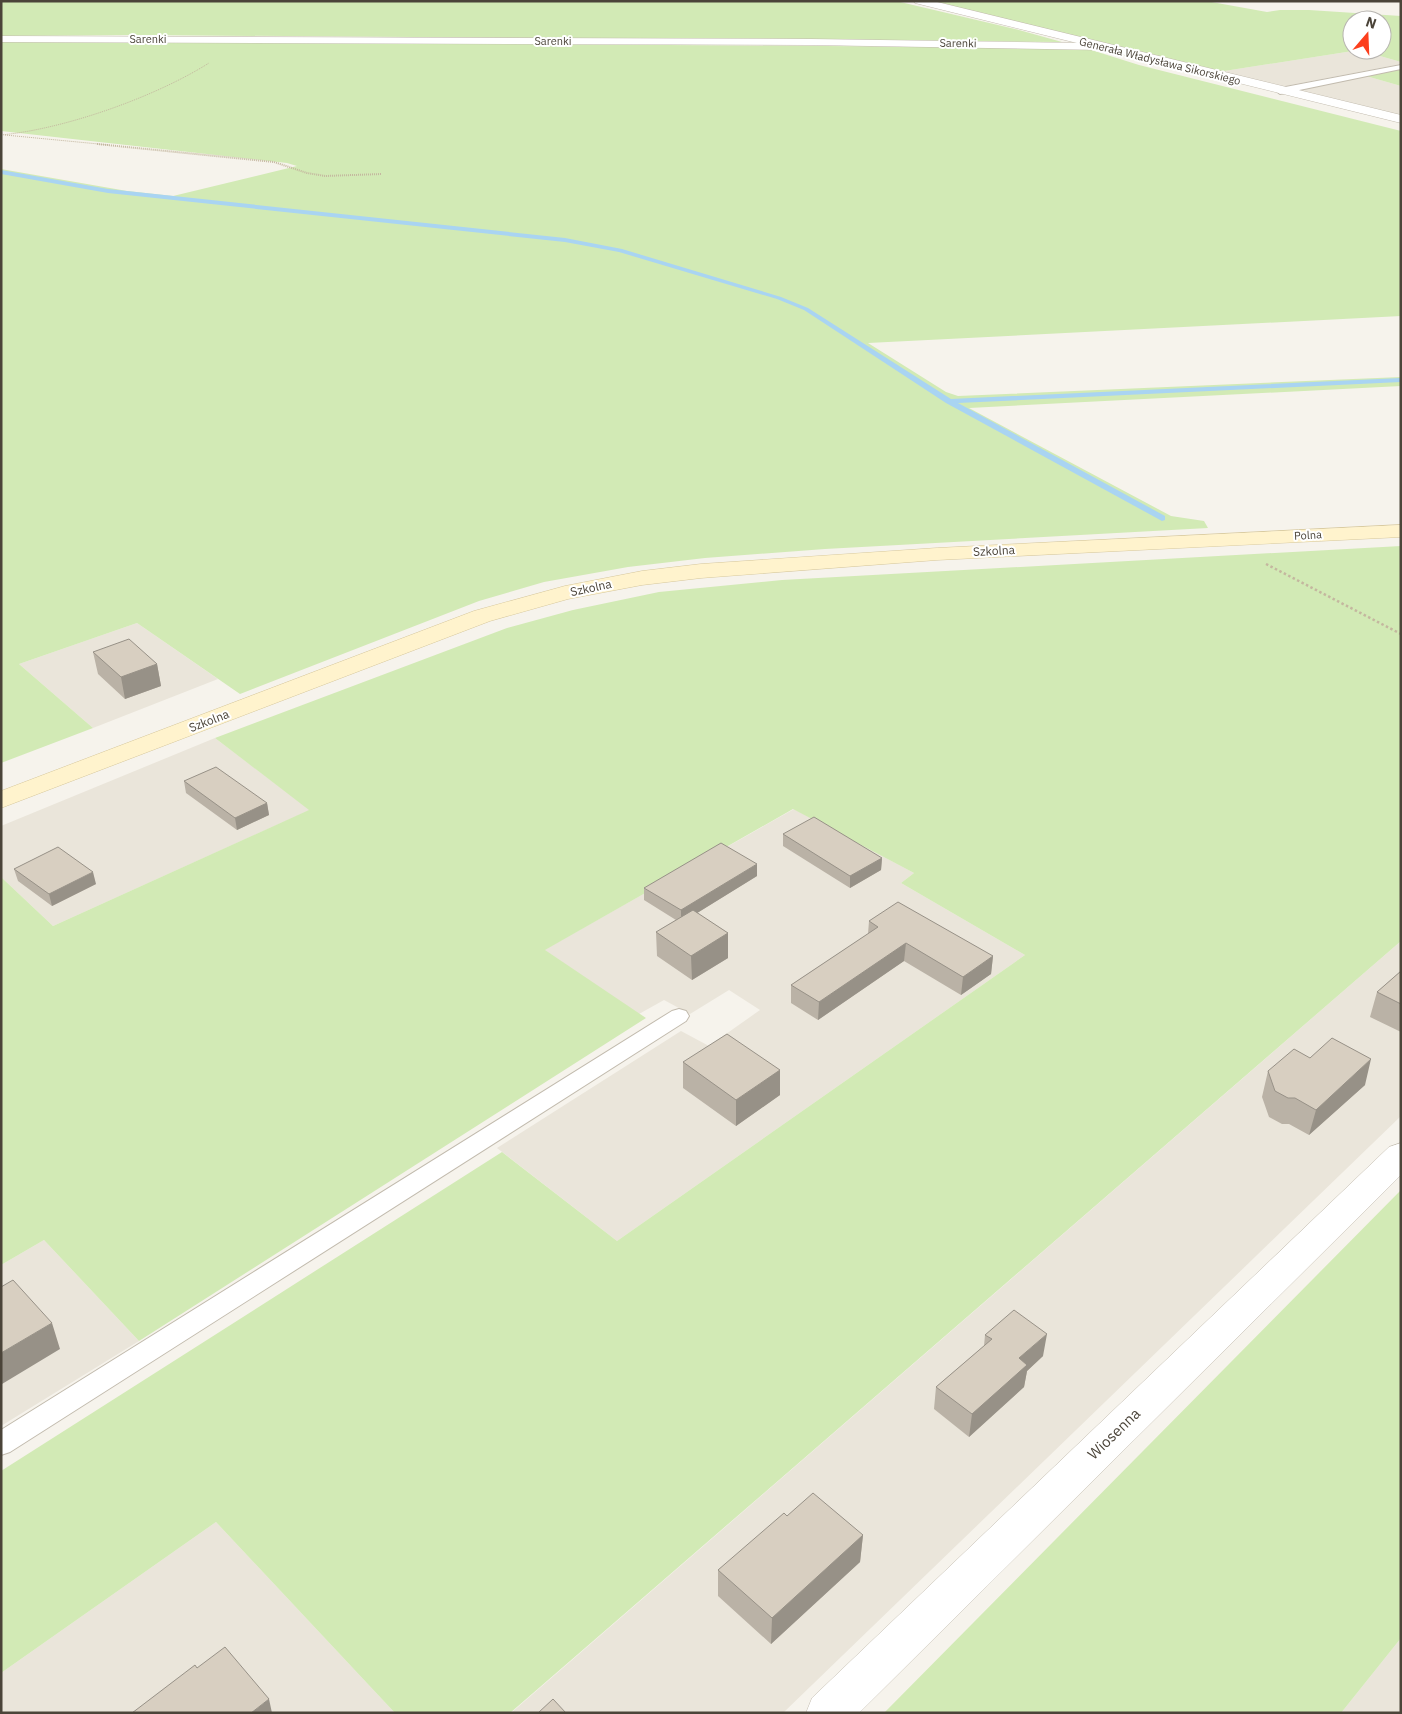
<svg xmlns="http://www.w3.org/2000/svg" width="1402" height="1714" viewBox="0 0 1402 1714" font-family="'IBM Plex Sans',sans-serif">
<rect width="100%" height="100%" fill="#f6f3ec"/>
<!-- residential -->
<path fill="#eae5da" d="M1359,50L1401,62V64L1285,86H1276L1218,72Z
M1366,76L1401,86V116L1296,91Z
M137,623L218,679L93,728L19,664Z
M215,738L310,810L53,926L1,877V826Z
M794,809L914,873L901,883L1025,955L617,1241L497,1148L681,1031L709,1046L760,1010L729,990L690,1014L664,1000L639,1014L544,950Z
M1401,941V1116L783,1713H511Z
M44,1240L139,1341L1,1426V1265Z
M216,1522L395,1713H1V1673Z
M1401,1638V1713H1341Z"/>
<!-- green -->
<path fill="#d2eab5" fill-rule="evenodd" d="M1,1H896L1019,30L1062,42L139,35L1,36Z
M925,1H1206L1267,12L1280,10H1309L1401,16V62L1359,50L1218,72ZM1352,20H1382V50H1352Z
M1,40L1085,48L1139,65L1401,131V316L868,343L946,392L958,396L1401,377V386L969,408L1171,516L1204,521L1208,528L825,549L705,558L628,567L544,582L479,601L240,694L137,623L19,664L93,728L1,763V169L127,191L173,196L297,166L287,163L1,131Z
M1401,69V86L1366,76Z
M1401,546V941L510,1713H395L216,1522L1,1673V1471L502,1152L617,1241L1025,955L901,883L914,873L793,809L545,950L646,1018L139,1341L44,1240L1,1265V877L53,926L309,810L215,738L507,628L573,610L659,592L782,580Z
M1401,1190V1638L1341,1713H884Z"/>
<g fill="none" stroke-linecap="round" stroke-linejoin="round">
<!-- stream -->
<path fill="#a9d4f2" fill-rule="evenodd" d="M1,170L108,189L565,238L622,249L781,297L808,308L951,399L1401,378V382L958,403L1165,516V520L1162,521L946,403L804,310L777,299L619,252L565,242L108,193L1,174Z"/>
<defs>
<path id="lane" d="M1401,65V69L1280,94L1276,91L1280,88Z
M679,1009L686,1011L689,1016L686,1021L10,1452L1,1455V1430L672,1011Z"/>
<path id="street" d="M914,1H933L1401,115V123L1105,50L811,45L1,42V36L811,39L1077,43L915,3Z
M1401,1143V1175L859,1713H806L812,1698L1389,1147Z"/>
<path id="secondary" d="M1401,525V537L937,560L701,578L642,585L568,599L490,621L1,808V791L474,611L565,586L642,571L701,564L937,548Z"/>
</defs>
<!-- lane casing -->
<use href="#lane" stroke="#c2bbae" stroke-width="2"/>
<!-- street casing -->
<use href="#street" stroke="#c2bbae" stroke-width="1"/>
<!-- secondary casing -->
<use href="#secondary" stroke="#d6c79b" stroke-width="1"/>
<!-- path-far2 -->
<path stroke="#c4b79f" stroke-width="1" stroke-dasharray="1 1" stroke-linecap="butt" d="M1,135C65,129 155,97 209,63
M5,135L109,145"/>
<!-- path-far1 -->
<path stroke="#c4b79f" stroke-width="2" stroke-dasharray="1 1" stroke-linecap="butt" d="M97,144L274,162L307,173L325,176L382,174"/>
<!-- path -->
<path stroke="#c4b79f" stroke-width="2.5" stroke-dasharray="2.5 2.5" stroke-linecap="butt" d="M1266,564L1401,634"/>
<!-- lane -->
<use href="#lane" fill="#fff" fill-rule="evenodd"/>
<!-- street -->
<use href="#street" fill="#fff" fill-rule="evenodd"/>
<!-- secondary -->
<use href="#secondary" fill="#fff3cd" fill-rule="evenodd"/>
</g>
<!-- wall -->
<path fill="#bab2a6" d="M93,652L157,664L161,686L125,699L98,674Z
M184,781L267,803L269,815L237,830L186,793Z
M783,834L882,858L881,870L850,888L783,846Z
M14,869L96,884L52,906L18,881Z
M757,876L697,913L728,933V958L692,980L657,956L656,932L676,920L644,900V888Z
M869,921L993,956L991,974L961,995L904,961L818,1020L791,1003V985L868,934Z
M1401,971V1032L1370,1017L1377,992Z
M1310,1058L1365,1085L1309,1135L1289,1124H1282L1269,1117L1262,1097L1268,1071Z
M683,1062L780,1070V1095L736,1126L683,1088Z
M985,1335L1043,1356L1027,1371L1024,1387L969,1437L934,1409L936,1387L984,1346Z
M787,1516L863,1535L860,1562L771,1644L718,1596V1570Z"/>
<!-- shaded-wall -->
<path fill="#979187" d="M157,664L161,686L125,699L121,677Z
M267,803L269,815L237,830L235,818Z
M882,858L881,870L850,888V876Z
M757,864V876L681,923V910Z
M93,872L96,884L52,906L49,894Z
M728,933V958L692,980L691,956Z
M906,943L904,961L818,1020L819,1002Z
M993,956L991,974L961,995L963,977Z
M1371,1059L1365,1085L1309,1135L1316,1110Z
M780,1070V1095L736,1126V1100Z
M52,1323L60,1349L2,1384L1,1353Z
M1047,1334L1043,1356L1027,1371L1024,1387L969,1437L972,1414L1019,1358Z
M863,1535L860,1562L771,1644L772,1618Z
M269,1699L272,1713H251Z"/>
<!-- building -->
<path fill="#d8cfc1" stroke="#979187" d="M129,639L157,664L121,677L93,652Z
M216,767L267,803L235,818L184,781Z
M814,817L882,858L850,876L783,834Z
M721,843L757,864L681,910L644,888Z
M58,847L93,872L49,894L14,869Z
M898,902L993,956L963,977L906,943L819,1002L791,985L878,927L869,921Z
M693,910L728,933L691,956L656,932Z
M1401,971V1004L1377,992Z
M727,1034L780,1070L736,1100L683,1062Z
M1332,1038L1371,1059L1316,1110L1295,1098H1288L1275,1091L1268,1071L1294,1049L1310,1058Z
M13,1280L52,1323L1,1353V1287Z
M1014,1310L1047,1334L1019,1358L1027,1365L972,1414L936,1387L992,1339L985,1335Z
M813,1493L863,1535L772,1618L718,1570L784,1513L787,1516Z
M225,1647L269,1699L251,1713H132L195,1665L197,1668Z
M553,1699L566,1713H538Z"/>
<g text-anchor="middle" stroke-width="4" stroke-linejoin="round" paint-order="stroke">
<!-- far-street labels -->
<g font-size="11" fill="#4b4439" stroke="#fff">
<text x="148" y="43">Sarenki</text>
<text x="553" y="45">Sarenki</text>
<text transform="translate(958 43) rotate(1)" y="4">Sarenki</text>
<text transform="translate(1160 61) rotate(14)" y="4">Generała Władysława Sikorskiego</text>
<text transform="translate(1308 535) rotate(-3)" y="4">Polna</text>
</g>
<!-- street labels -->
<g font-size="12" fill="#4b4439" stroke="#fff">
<text transform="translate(994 551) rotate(-3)" y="4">Szkolna</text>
<text transform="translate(591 588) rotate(-12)" y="4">Szkolna</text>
<text transform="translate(209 721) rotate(-21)" y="4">Szkolna</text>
</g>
<!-- near-street labels -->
<g font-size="15" fill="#4b4439" stroke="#fff">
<text transform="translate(1114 1434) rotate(-44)" y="5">Wiosenna</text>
</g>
</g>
<!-- border -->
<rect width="1402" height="1714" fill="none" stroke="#4b4439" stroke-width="5"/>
<!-- north arrow -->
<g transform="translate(1367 35) rotate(19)"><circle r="24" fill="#ffffff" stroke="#b7b4b0"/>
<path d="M0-4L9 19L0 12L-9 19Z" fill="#fc3f1d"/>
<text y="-8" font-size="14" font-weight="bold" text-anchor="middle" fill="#4b4439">N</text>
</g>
</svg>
